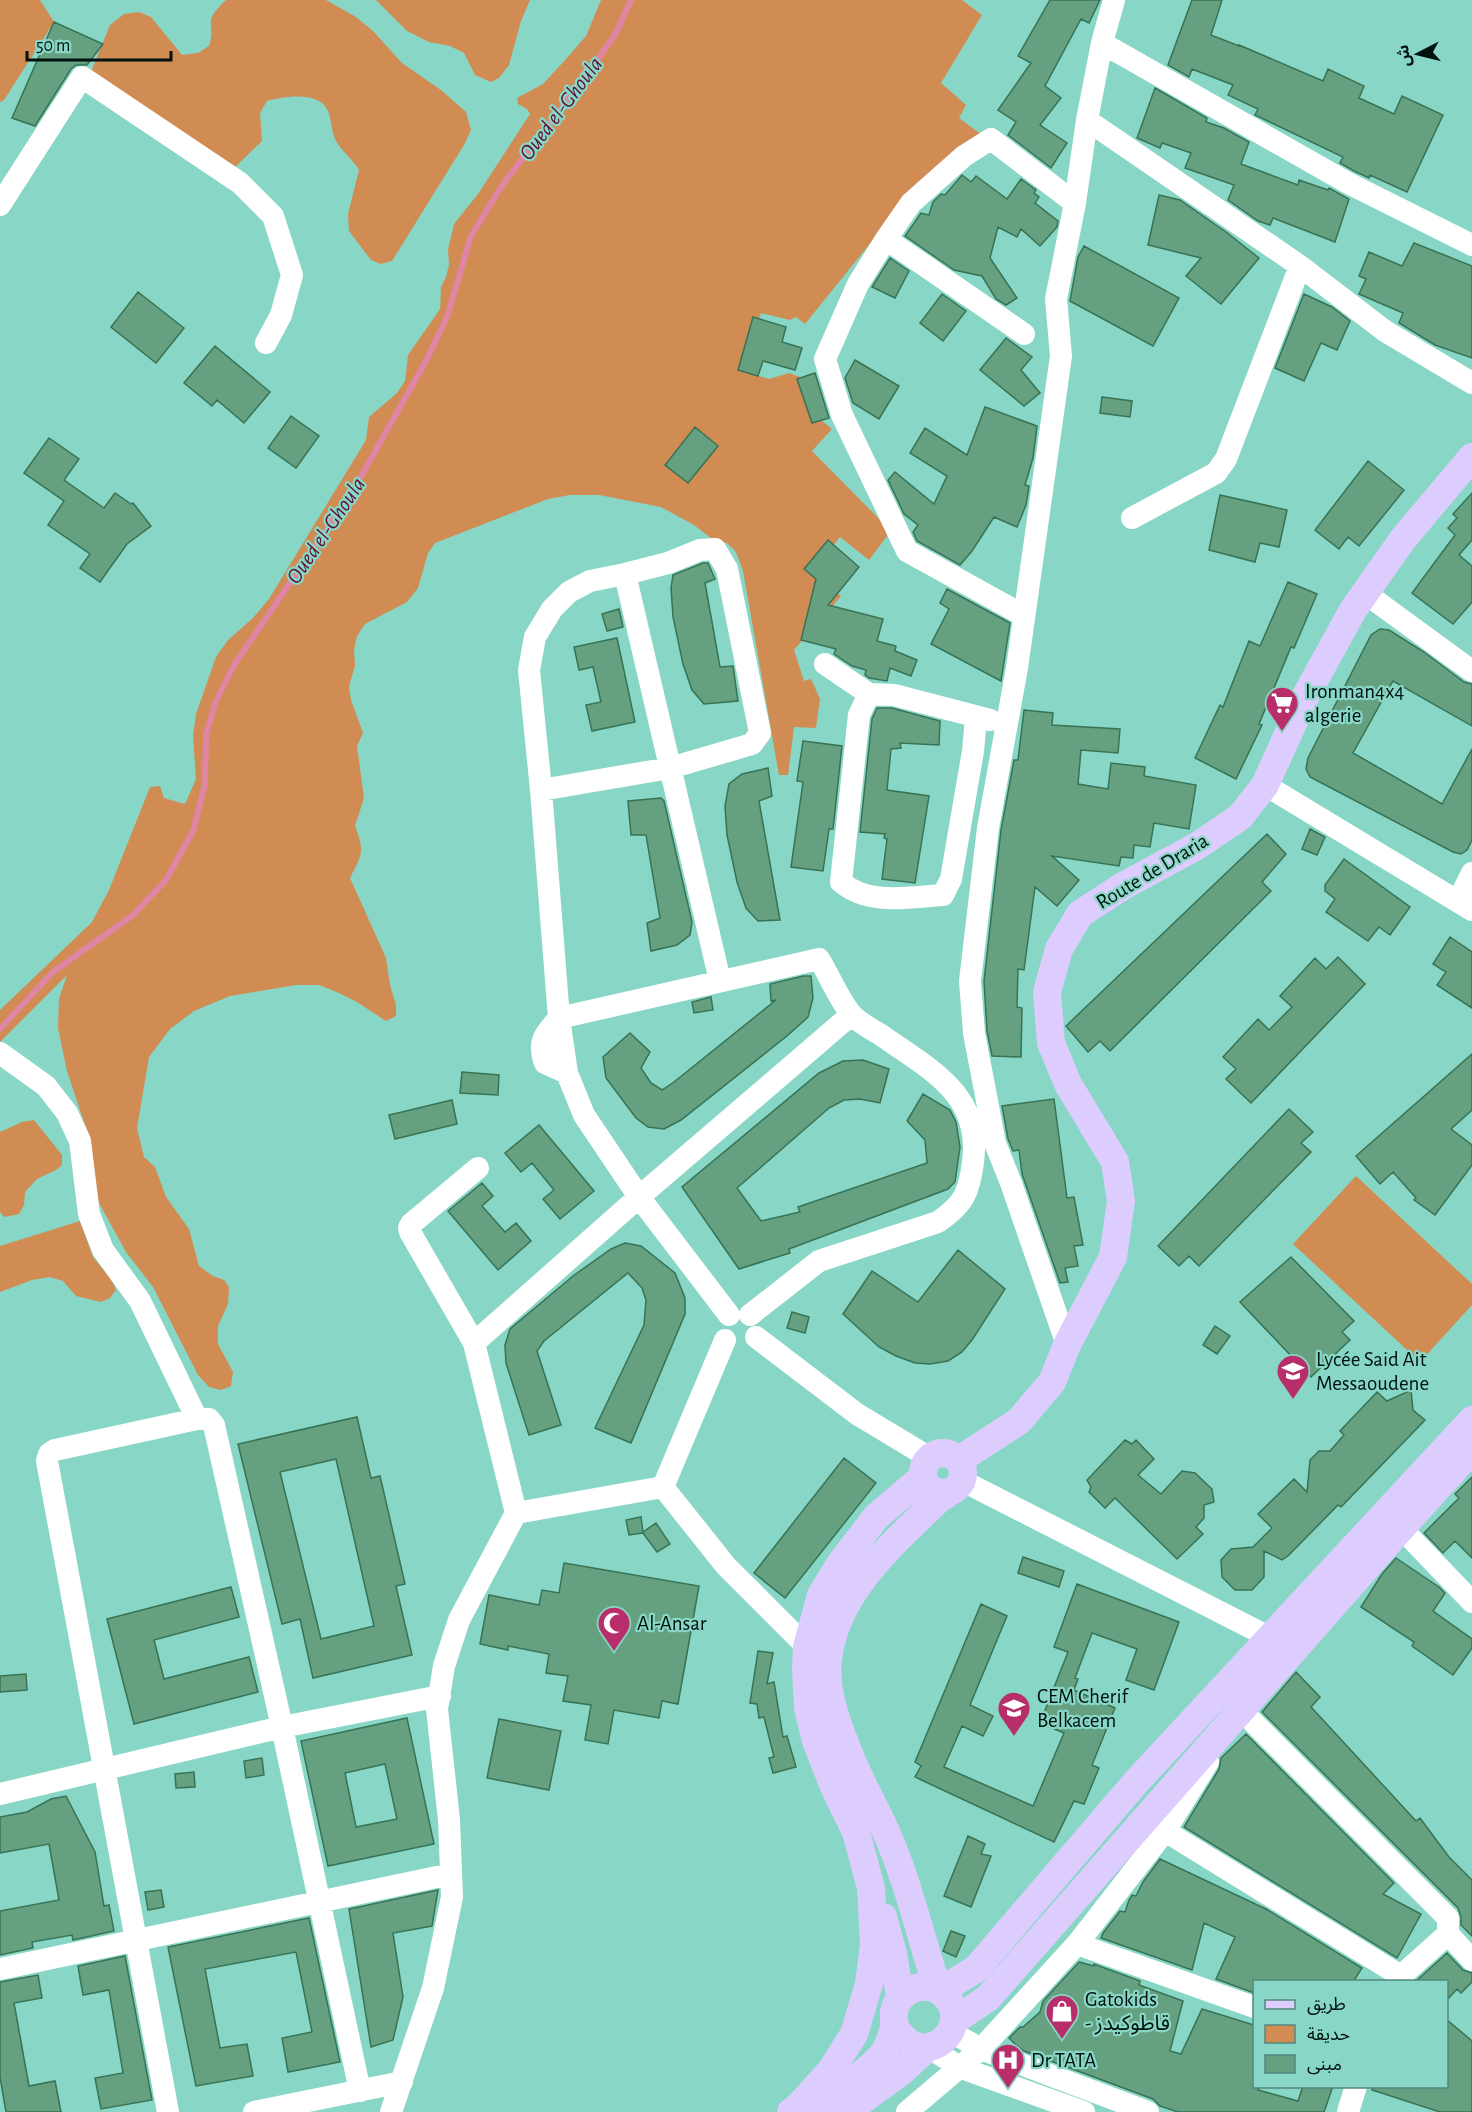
<svg xmlns="http://www.w3.org/2000/svg" width="1472" height="2112" viewBox="0 0 1472 2112" font-family="'Alegreya Sans','Noto Sans Arabic',sans-serif">
<rect width="100%" height="100%" fill="#88d6c5"/>
<!-- green -->
<path fill="#d18c53" d="M0,0H40L54,22L4,100L0,102Z
M226,0H326L356,17L373,31L402,63L441,90L466,112L471,130L464,145L392,261L380,264L371,260L349,231L348,214L359,170C353,159 342,152 336,141C331,130 332,124 329,114C323,90 284,96 267,101L260,113L262,141L233,169L91,72L110,25L124,14L139,12L151,17L182,55L198,53L209,46C217,20 200,25 226,0Z
M376,0H530L521,21L509,65L499,78L491,82L475,75L464,53L450,46L429,42L407,31Z
M601,0H962L982,15L941,83L966,105L959,118L982,135L885,225L805,324L796,317L790,320L761,313L743,371L769,379L789,373L809,380L827,414L821,420L832,429L812,451L891,531L869,560L840,537L811,574L841,596L794,650L804,681L811,679L820,699L816,728L794,727L788,775H779L743,571L736,552L727,543L712,539L694,525L661,507L599,495H570L548,499L435,543L428,553L418,588L407,602L365,624L357,636L354,650L355,666L349,686L351,700L363,733L357,746L364,798L355,826C365,852 362,855 350,878L386,958L390,985L396,1005V1016L386,1021L357,1002L339,993L319,985H296L230,996L194,1011L170,1029L149,1057L137,1128L144,1157L155,1167L166,1197L189,1229L199,1266L213,1276L224,1280L229,1287L228,1304L218,1326V1344L233,1372L231,1386L221,1390L209,1387L198,1375L153,1287L126,1252L99,1203L92,1171L87,1131L67,1071L58,1028L59,999L67,975L0,1042V1010L92,922L109,890L150,787L160,786L164,798L185,804L196,779L193,735L196,714L216,657L228,640L253,618L269,599L366,440L369,417L397,393L405,381L408,355L440,309L441,287L446,277L449,265L448,249L454,224L478,194L530,114L527,109L518,104L517,98L543,84L566,59L586,36Z
M34,1120L62,1155V1165L56,1170L37,1179L25,1192L24,1205L19,1214L4,1217L0,1212V1132L22,1122Z
M1356,1176L1472,1284V1305L1420,1362L1293,1244Z
M80,1221L93,1257L111,1279L116,1290L110,1298L101,1302L76,1296L63,1281L50,1277L32,1280L0,1292V1246Z"/>
<g fill="none" stroke-linecap="round" stroke-linejoin="round">
<!-- stream -->
<path stroke="#e085a3" stroke-width="6" d="M0,1029L53,972L133,915L166,880L193,831L205,784L206,735L215,703L234,665L354,489L427,359L447,317L471,236L503,184L591,69L616,33L631,0"/>
</g>
<!-- building -->
<path fill="#65a180" stroke="#377354" stroke-width="1.5" fill-rule="evenodd" d="M1050,0H1100L1089,23L1081,19L1045,86L1061,98L1040,125L1067,143L1051,168L1008,135L1016,122L998,110L1031,63L1018,56Z
M1192,0H1222L1211,35L1239,46V45L1323,81L1328,69L1364,86L1359,98L1394,114L1402,96L1443,115L1407,192L1370,175L1369,178L1354,171L1340,163L1343,157L1255,115L1258,109L1228,95L1233,85L1192,69L1189,77L1168,65Z
M54,22L103,44L87,65H76L71,69L35,126L12,118Z
M1155,88L1207,118L1206,122L1224,128L1249,142L1241,164L1298,185L1299,180L1328,190L1329,188L1349,199L1335,242L1273,218L1270,225L1258,221L1228,200L1234,185L1185,168L1191,153L1162,143L1160,148L1137,138Z
M962,175L971,182L976,176L1007,199L1021,179L1036,190L1034,193L1039,197L1035,203L1058,221L1057,227L1040,246L1021,229L1017,237L998,227L990,258L1017,298L1006,305L996,299L982,276L954,270L905,236L921,213L929,215L933,202L941,194L945,195Z
M1159,195L1180,200L1226,232L1259,258L1221,304L1186,276L1201,258L1148,245Z
M1414,243L1472,266V358L1435,345L1399,323L1403,313L1359,294L1366,279L1359,276L1369,252L1402,266Z
M1084,246L1179,298L1153,346L1070,301L1078,257Z
M890,258L909,271L895,298L872,287Z
M138,292L184,328L156,363L111,327Z
M942,294L966,311L943,341L920,323Z
M1304,294L1332,307L1350,321L1337,350L1321,343L1304,381L1275,368Z
M753,317L786,327L782,342L802,348L795,370L763,361L758,376L738,370Z
M1006,338L1032,357L1021,370L1040,393L1024,406L980,370Z
M215,346L270,392L244,423L217,400L212,406L184,383Z
M855,360L899,386L879,419L853,403L845,378Z
M815,373L829,418L812,423L797,379Z
M1102,397L1132,401L1130,417L1100,413Z
M985,407L1037,426L1033,458L1025,485L1029,486L1026,505L1017,527L994,517L972,551L960,565L917,541L913,532L918,525L904,514L888,480L895,472L934,504L947,476L910,453L925,428L967,455Z
M291,416L319,436L296,468L268,448Z
M695,427L718,446L688,483L665,465Z
M49,438L79,459L64,480L104,508L115,493L131,504L133,503L151,526L127,544L100,582L80,568L90,554L48,525L64,501L24,473Z
M1368,461L1404,490L1359,546L1348,537L1339,549L1315,530Z
M1472,493V540L1459,555L1472,566V602L1453,624L1412,593L1455,535L1448,528L1457,518L1453,514Z
M1220,495L1287,510L1279,547L1260,543L1255,562L1209,550Z
M828,540L859,567L828,605L883,619L877,641L896,646L895,651L917,660L911,676L890,668L887,681L869,678L865,675L866,670L852,666L834,654L836,649L801,640L816,579L804,569Z
M703,563H708L715,579L705,583L720,667L733,666L738,701L704,704L692,690L683,664L673,617L671,588L673,575Z
M1288,582L1317,594L1294,648L1291,647L1259,724L1262,725L1236,779L1195,758L1220,705L1223,707L1249,641L1260,646Z
M947,589L1010,623L1001,681L931,644L949,609L940,603Z
M619,609L623,627L607,631L602,614Z
M1380,629L1389,630L1424,652L1464,682L1472,684V726L1393,681L1353,753L1442,804L1472,749V840L1467,850L1461,854L1453,852L1310,777L1306,769L1308,758L1371,635Z
M617,638L635,722L592,731L586,705L601,702L593,667L579,670L574,647Z
M877,708H892L940,721L939,745L900,743L901,748L891,749L887,790L929,796L915,883L882,879L887,839L884,838L885,834L860,832L872,719Z
M1024,710L1053,713L1052,725L1120,729L1118,753L1081,750L1078,784L1108,789L1111,763L1145,767L1144,776L1196,785L1189,829L1154,823L1150,847L1134,845L1133,858L1121,857L1119,866L1052,856L1079,880L1057,906L1035,887L1024,970L1018,969L1017,1007L1022,1008L1021,1057L992,1056L987,1031L984,981L1001,830L1014,760H1018Z
M803,741L842,746L833,829H829L823,871L791,867L803,782L797,781Z
M768,768L772,796L759,801L780,920L758,921L746,908L737,882L727,835L725,806L729,784L742,774Z
M661,798L664,801L692,922L690,935L677,945L651,951L647,923L660,918L646,835H631L628,801Z
M1310,829L1325,837L1317,855L1302,849Z
M1267,834L1286,854L1262,882L1271,891L1110,1051L1100,1041L1088,1052L1066,1026Z
M1344,859L1410,907L1390,935L1379,927L1368,941L1326,912L1335,899L1325,891V885Z
M1450,937L1472,952V1008L1437,985L1446,972L1433,964Z
M1338,957L1365,984L1251,1103L1226,1079L1236,1069L1223,1057L1258,1019L1269,1030L1292,1007L1280,996L1315,958L1326,969Z
M803,976H811L813,998L808,1017L787,1036L681,1120L664,1129L648,1127L636,1118L606,1078L603,1057L630,1033L650,1052L641,1068L651,1083L662,1090L674,1082L776,1000L771,1001L770,984Z
M711,997L713,1010L694,1013L692,1002Z
M1472,1054V1110L1451,1129L1472,1145V1165L1435,1215L1414,1200L1416,1198L1393,1172L1380,1184L1356,1156Z
M863,1060L889,1069L880,1103L860,1099L844,1100L829,1108L737,1188L761,1221L800,1212L798,1207L927,1163L925,1140L907,1121L923,1094L950,1110L956,1122L960,1147L955,1182L948,1189L789,1249L790,1253L739,1269L682,1187L819,1073L843,1061Z
M462,1072L499,1075L498,1095L460,1093Z
M1054,1099L1067,1198L1074,1197L1083,1245L1074,1246L1078,1266L1065,1268L1068,1282L1060,1283L1022,1174L1019,1150L1013,1151L1008,1139L1002,1106Z
M452,1100L457,1124L395,1139L389,1115Z
M1289,1109L1313,1132L1301,1143L1311,1152L1199,1266L1189,1256L1179,1266L1158,1246Z
M539,1125L594,1191L560,1219L543,1199L554,1190L532,1163L521,1172L505,1153Z
M482,1183L493,1196L482,1206L505,1232L516,1223L531,1241L498,1270L448,1211Z
M625,1243L641,1246L675,1273L685,1298V1314L631,1443L595,1428L644,1325L646,1300L642,1288L628,1273L544,1341L537,1351L561,1425L529,1435L506,1363L505,1345L510,1329L573,1276L611,1249Z
M958,1250L1005,1289L972,1340L962,1352L948,1361L930,1364L915,1363L896,1356L879,1347L843,1314L872,1271L918,1302Z
M1291,1257L1354,1321L1342,1332L1350,1340L1311,1377L1240,1302Z
M792,1312L809,1317L805,1333L787,1328Z
M1215,1326L1230,1336L1217,1354L1203,1345Z
M1411,1390L1413,1410L1425,1420L1341,1507L1338,1505L1288,1556L1282,1560L1264,1551V1577L1252,1590H1235L1222,1577L1221,1560L1231,1549L1253,1547L1272,1528L1258,1514L1294,1479L1307,1492L1310,1460L1319,1451H1330L1344,1435L1340,1431L1377,1392L1387,1401Z
M357,1417L371,1478L380,1476L405,1584L396,1586L412,1655L313,1678L300,1619L282,1624L238,1444ZM336,1459L374,1626L321,1639L280,1472Z
M1125,1440L1132,1444L1136,1440L1154,1459L1138,1475L1161,1494L1182,1471L1195,1473L1212,1489L1214,1502L1204,1505V1518L1196,1527L1203,1534L1177,1559L1115,1498L1105,1508L1089,1492L1091,1487L1087,1480Z
M844,1458L876,1483L785,1598L754,1573Z
M1472,1477V1558L1455,1541L1443,1553L1424,1533L1459,1498L1455,1494Z
M641,1517L643,1532L656,1523L670,1544L657,1552L643,1533L629,1535L626,1520Z
M1023,1557L1064,1571L1059,1587L1018,1573Z
M1396,1558L1439,1587L1445,1593L1433,1611L1472,1639V1648L1453,1675L1412,1646L1414,1642L1361,1607L1382,1574Z
M564,1563L699,1586L678,1704L662,1701L659,1718L614,1710L608,1744L585,1740L591,1705L563,1701L568,1676L546,1673L549,1654L508,1646V1650L480,1644L489,1595L539,1605L542,1590L559,1593Z
M1077,1584L1179,1622L1154,1690L1126,1680L1137,1649L1092,1633L1075,1678L1078,1679L1074,1690L1115,1708L1092,1765L1099,1768L1084,1804L1074,1801L1054,1842L915,1777L921,1766L915,1762L981,1604L1007,1616L970,1705L993,1716L983,1736L962,1726L944,1767L1033,1806L1064,1733L1040,1723L1068,1652L1054,1647Z
M231,1587L239,1617L154,1640L164,1679L249,1657L258,1692L134,1724L107,1619Z
M758,1651L773,1653L767,1684L774,1682L783,1737L787,1736L796,1767L773,1773L769,1758L774,1757L764,1717L759,1718L757,1704L750,1703Z
M1296,1672L1320,1697L1311,1707L1416,1821L1420,1818L1449,1857L1472,1880V1936L1461,1925V1917L1458,1908L1262,1712Z
M26,1674L27,1690L0,1692V1676Z
M407,1718L434,1844L328,1866L301,1741ZM385,1764L397,1819L356,1827L345,1773Z
M499,1719L561,1731L549,1790L487,1778Z
M1246,1734L1394,1883L1383,1894L1421,1914L1397,1958L1184,1827L1219,1769L1221,1758Z
M262,1758L264,1775L246,1778L244,1761Z
M194,1772L195,1787L176,1788L175,1774Z
M66,1796L95,1852L104,1906L109,1905L114,1931L73,1940L72,1935L32,1942L33,1948L0,1955V1911L59,1900L49,1844L0,1853V1817L27,1812L51,1799Z
M968,1836L985,1844L981,1854L991,1856L971,1907L944,1896Z
M1160,1859L1266,1909L1362,1968L1353,1982H1254V1993L1216,1979L1235,1937L1204,1923L1192,1970L1101,1938L1103,1933L1120,1911L1125,1912L1129,1900L1132,1895L1136,1896L1143,1882Z
M161,1890L164,1907L148,1910L145,1892Z
M438,1890L432,1926L393,1933L403,1997L393,2040L371,2047L349,1909Z
M309,1918L340,2062L288,2072L282,2038L312,2032L296,1952L205,1969L220,2048L247,2044L253,2076L196,2086L168,1947Z
M951,1931L965,1936L956,1957L943,1951Z
M1447,1953L1463,1970L1472,1973V1982L1461,1993L1457,1989L1446,2001V1982H1415Z
M125,1956L152,2100L101,2109L95,2078L123,2073L109,1990L83,1995L78,1966Z
M1079,1962L1094,1966V1964L1140,1981L1139,1985L1183,2001L1170,2051L1181,2054L1202,2009L1254,2025V2086L1259,2088L1258,2090L1298,2101L1303,2086H1333L1324,2112H1178L1160,2106L1153,2099L1024,2051L1016,2045L1009,2038L1020,2027H1023L1040,2012L1043,2001Z
M38,1975L42,1998L14,2003L29,2086L55,2081L61,2112H6L0,2077V1982Z
M1446,2019L1472,2041V2112H1440L1372,2090V2086H1446Z"/>
<g fill="none" stroke-linecap="round" stroke-linejoin="round">
<!-- minor -->
<path stroke="#fff" stroke-width="22" d="M1102,43L1348,183L1472,245
M1087,120L1300,266L1385,331L1472,383
M0,205L82,77L240,183L273,216L292,275L281,315L266,343
M886,239L858,284L825,359L842,415L907,551L1023,615
M1024,334L886,239L911,203L964,156L991,139L1075,203
M1132,518L1216,473L1226,459L1300,266
M1365,593L1472,671
M825,664L869,694L894,695L990,720
M869,694L859,715L841,882C869,906 908,897 943,895L951,879L973,751L976,718
M1265,785L1472,910
M541,790L670,768L752,744L760,733L727,569L715,549L700,550L668,563L625,574
M1458,901L1472,873
M720,981L625,574L590,581L569,592L552,609L535,637L529,670L541,790L559,1018L567,1073L584,1115L639,1197L729,1315
M0,1053L46,1086L67,1113L80,1141L89,1214L103,1250L140,1301L197,1419
M567,1073L545,1063C537,1041 545,1034 559,1018L819,959C829,975 839,999 851,1014C858,1022 871,1029 881,1035C929,1069 982,1094 973,1162C969,1193 964,1204 938,1222L819,1261L750,1315
M756,1337L857,1414L930,1458
M474,1343L639,1197L851,1015
M1067,1345L1011,1183L995,1143L974,1033L970,981L988,828L1017,668L1061,356L1056,299L1075,203L1087,120L1102,43L1114,0
M963,1481L1269,1637
M663,1487L726,1566L807,1647
M663,1487L725,1340
M516,1513L663,1487
M1401,1528L1472,1602
M1232,1724L1241,1710L1448,1918V1934L1401,1976L1399,1982
M0,1794L282,1727L440,1696
M1165,1831L1401,1976
M1448,1934L1472,1960
M1077,1944L1254,2007
M0,1969L451,1874
M951,2032L981,2049L1148,2112
M928,2047L961,2068L1084,2112
M168,2112L47,1461L49,1454L55,1450L197,1419H209L214,1425L282,1727L360,2091
M254,2112L402,2082
M391,2112L433,1988L452,1897L449,1820L437,1709L444,1666L459,1620L516,1513L474,1343L410,1232L409,1228L411,1224L478,1168
M907,2112L981,2049L1077,1944L1165,1831L1208,1762
M1348,2112L1356,2086"/>
<!-- major -->
<path stroke="#ddcdfe" stroke-width="28" d="M923 1473a20 20 0 1 1 40 0a20 20 0 1 1-40 0Z
M959,1460L1019,1421L1052,1382L1067,1345L1113,1257L1121,1201L1115,1162L1068,1084L1051,1043L1047,992L1059,949L1080,914L1123,886L1197,846L1240,817L1265,785L1304,699L1353,610L1403,539L1472,457
M883,1917L893,1953L900,1997
M938,1990C921,1939 909,1884 887,1834C874,1804 856,1775 845,1743C835,1719 825,1686 828,1659C836,1591 894,1543 940,1498L947,1494
M940,1991L976,1969L1137,1781L1472,1420
M954,2021L988,1998L1394,1536L1472,1450
M809,2110C832,2095 864,2076 882,2055C887,2049 893,2034 894,2026C895,2021 893,2016 894,2012C896,1998 909,1988 922,1987C932,1986 940,1990 946,1997C974,2026 923,2077 894,2025
M791,2112L799,2106L832,2069L854,2034L869,1984L874,1945L871,1888L856,1832L834,1787L816,1741L808,1708L806,1668L807,1647L821,1595L840,1564L876,1517L923,1477
M846,2112L901,2072L927,2048"/>
</g>
<!-- icons -->
<defs>
<symbol id="supermarket-pin" viewBox="-11 -11 22 30"><path d="M0 17L-7.5 6A9.5 9.5 0 1 1 7.5 6Z" fill="#b82e6a" stroke="#88d6c5"/><path d="M-6-5.5h2.5l.6 2H6L4.5 2H-2.5L-4.4-4H-6ZM-1.5 3.2a1.3 1.3 0 1 0 .1 0ZM3 3.2a1.3 1.3 0 1 0 .1 0Z" fill="#fff"/></symbol>
<symbol id="school-pin" viewBox="-11 -11 22 30"><path d="M0 17L-7.5 6A9.5 9.5 0 1 1 7.5 6Z" fill="#b82e6a" stroke="#88d6c5"/><path d="M0-5L7-2L0 1L-7-2ZM-4 1L0 2.5L4 1V4Q0 6-4 4Z" fill="#fff"/></symbol>
<symbol id="mosque-pin" viewBox="-11 -11 22 30"><path d="M0 17L-7.5 6A9.5 9.5 0 1 1 7.5 6Z" fill="#b82e6a" stroke="#88d6c5"/><path d="M3.5-4.9A6 6 0 1 0 3.5 4.9A5 5 0 1 1 3.5-4.9Z" fill="#fff"/></symbol>
<symbol id="shop-pin" viewBox="-11 -11 22 30"><path d="M0 17L-7.5 6A9.5 9.5 0 1 1 7.5 6Z" fill="#b82e6a" stroke="#88d6c5"/><path d="M-5-2.5h2.3a2.7 3.5 0 0 1 5.4 0H5L5.5 6h-11ZM-1.5-2.5h3a1.5 2.3 0 0 0-3 0Z" fill="#fff"/></symbol>
<symbol id="hospital-pin" viewBox="-11 -11 22 30"><path d="M0 17L-7.5 6A9.5 9.5 0 1 1 7.5 6Z" fill="#b82e6a" stroke="#88d6c5"/><path d="M-5-5h3v3.5h4V-5h3V5h-3V1.5h-4V5h-3Z" fill="#fff"/></symbol>
</defs>
<g fill-rule="evenodd">
<use href="#supermarket-pin" x="1263" y="684" width="38" height="52"/>
<use href="#school-pin" x="1274" y="1352" width="38" height="52"/>
<use href="#mosque-pin" x="595" y="1604" width="38" height="52"/>
<use href="#school-pin" x="995" y="1689" width="38" height="52"/>
<use href="#shop-pin" x="1043" y="1992" width="38" height="52"/>
<use href="#hospital-pin" x="989" y="2041" width="38" height="52"/>
</g>
<g text-anchor="middle" stroke-width="4.5" stroke-linejoin="round" paint-order="stroke">
<!-- poi labels -->
<g font-size="21" fill="#00120e" stroke="#88d6c5" text-anchor="start">
<text x="1305" y="698">Ironman4x4<tspan x="1305" dy="24">algerie</tspan></text>
<text x="1316" y="1366">Lycée Said Ait<tspan x="1316" dy="24">Messaoudene</tspan></text>
<text x="637" y="1630">Al-Ansar</text>
<text x="1037" y="1703">CEM Cherif<tspan x="1037" dy="24">Belkacem</tspan></text>
<text x="1085" y="2006">Gatokids<tspan x="1085" dy="24">- قاطوكيدز</tspan></text>
<text x="1031" y="2067">Dr TATA</text>
</g>
<!-- street labels -->
<g font-size="21" fill="#00120e" stroke="#88d6c5">
<text transform="translate(1152 871) rotate(-31)" y="7">Route de Draria</text>
</g>
<!-- water labels -->
<g font-size="22" font-style="italic" fill="#600e33" stroke="#88d6c5">
<text transform="translate(560 108) rotate(-53)" y="8">Oued el-Ghoula</text>
<text transform="translate(325 530) rotate(-56)" y="8">Oued el-Ghoula</text>
</g>
</g>
<!-- legend -->
<rect x="1253" y="1980" width="195" height="108" fill="#88d6c5" stroke="#52887c" stroke-width="1.5"/>
<rect x="1265" y="2000" width="30" height="9" fill="#ddcdfe" stroke="#52887c" stroke-width="1.5"/>
<text x="1307" y="2010" font-size="18" fill="#00120e">طريق</text>
<rect x="1265" y="2025" width="30" height="18" fill="#d18c53" stroke="#52887c" stroke-width="1.5"/>
<text x="1307" y="2040" font-size="18" fill="#00120e">حديقة</text>
<rect x="1265" y="2055" width="30" height="18" fill="#65a180" stroke="#52887c" stroke-width="1.5"/>
<text x="1307" y="2070" font-size="18" fill="#00120e">مبنى</text>
<!-- north arrow -->
<g transform="translate(1418 54) rotate(263)" stroke="#88d6c5" stroke-width="4.5" paint-order="stroke">
<path d="M0-4.5L10 22L0 15L-10 22Z" fill="#00120e"/>
<text y="-9" font-size="16" font-weight="bold" text-anchor="middle" fill="#00120e">ش</text>
</g>
<!-- scale -->
<path d="M27 51v9h144v-9" fill="none" stroke="#00120e" stroke-width="3"/>
<text x="36" y="51" font-size="18" fill="#00120e" stroke="#88d6c5" stroke-width="4.5" paint-order="stroke">50 m</text>
</svg>
